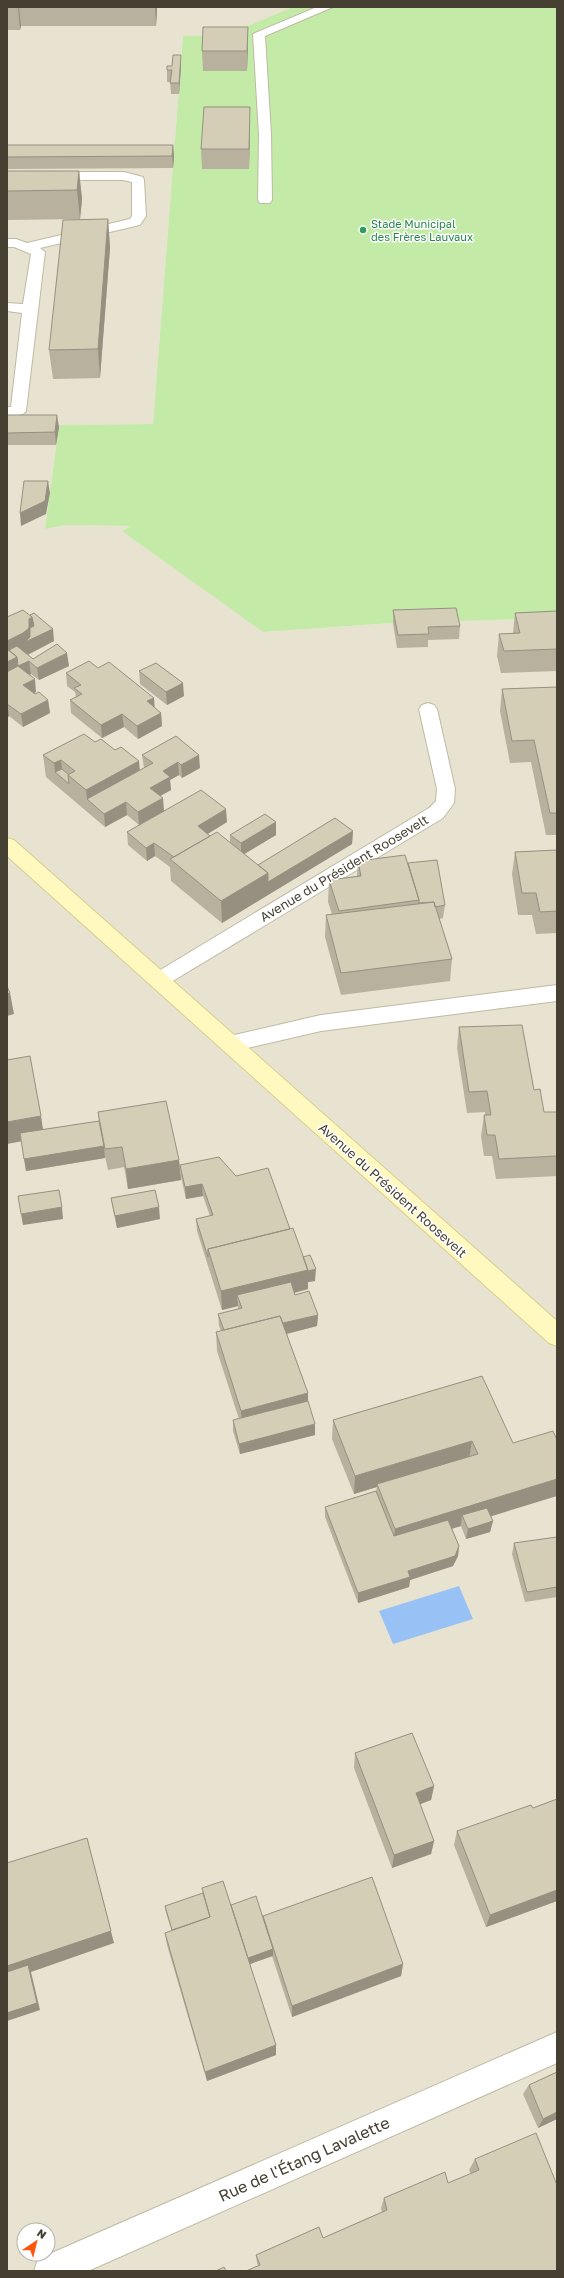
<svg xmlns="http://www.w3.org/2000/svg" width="564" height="2278" viewBox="0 0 564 2278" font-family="'Golos Text',sans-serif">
<rect width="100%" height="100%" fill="#f3f0e2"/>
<!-- residential -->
<path fill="#e7e3d0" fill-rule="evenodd" d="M7,7H293L226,35L183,36L153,424L59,425L45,529L67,525L132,526L123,530L264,632L393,623L557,618V2271H7ZM24,2230H48V2254H24Z"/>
<!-- green -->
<path fill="#c3eba7" d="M293,7H557V618L393,623L263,632L122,531L131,526L67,525L45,529L59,425L153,424L183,36L226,35Z"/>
<!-- water -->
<path fill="#98c2f6" d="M459,1586L473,1619L393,1644L379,1611Z"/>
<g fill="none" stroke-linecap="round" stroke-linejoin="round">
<defs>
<path id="lane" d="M317,7H333L265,36L271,135L272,200L270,203H260L258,200L259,135L253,34Z
M7,172H124L143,177L144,180L146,216L140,225L40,248L45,252L26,411L23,414L7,417V407H11L22,313L7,311V303L23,304L31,254L14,247H7V239H16L27,243L130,219L132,216V182L123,180H7Z"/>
<path id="street" d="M428,703L434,705L437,709L455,789L454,803L443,818L166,985L159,988L152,985L149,980L152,975L429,808L436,801L437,789L419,709L422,705Z
M557,985V1001L321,1031L230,1052L223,1050L219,1044L223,1038L230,1036L321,1015Z
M557,2032V2063L88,2271H34L38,2259Z"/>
<path id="secondary" d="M7,838L14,840L557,1321V1346L549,1343L7,856Z"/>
</defs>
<!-- lane casing -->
<use href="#lane" stroke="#bfbaa4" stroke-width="2"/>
<!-- street casing -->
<use href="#street" stroke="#bfbaa4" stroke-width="2"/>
<!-- secondary casing -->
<use href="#secondary" stroke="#d7ce8d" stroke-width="2"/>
<!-- lane -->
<use href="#lane" fill="#fff" fill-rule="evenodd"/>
<!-- street -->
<use href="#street" fill="#fff" fill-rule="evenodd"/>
<!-- secondary -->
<use href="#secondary" fill="#fff9c0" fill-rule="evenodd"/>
</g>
<!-- wall -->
<path fill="#b7b19d" d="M7,7H157V11L156,26H21L20,30H7Z
M248,27L247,71H203L202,51Z
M181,66L179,94H171L170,82H167V70Z
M250,127L249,169H202L201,149Z
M7,145H173L174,157L173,168L7,169Z
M7,171H79L82,199L80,219L7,220Z
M108,219L110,248L100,378L53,379L49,350Z
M7,415L59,427L56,445H7Z
M393,610L460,626L459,639L428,640V647L397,648L393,623Z
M557,611V671L501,673L497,656L499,634L513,633L515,613Z
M7,617L54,641L28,655L33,659L69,666L39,680L31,674L29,675L36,692L34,693L48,700L50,713L23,727L9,716L7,718Z
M98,668L154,698V707L161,713L162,726L138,739L124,727L102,738L71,713L70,700L76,697L75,692L67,686L66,673Z
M139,671L184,696L167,705L140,684Z
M557,687V835H546L531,762L510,763L500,711L502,689Z
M95,742L140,770L144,768L142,755L200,768L182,778L179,775L170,780L171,790L160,796L164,811L227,822L208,834L210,836L230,843V835L276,822V835L244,854L258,865L353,831L352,844L222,923L171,881L170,867L155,856L147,861L128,845L127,832L159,814L139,825L127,815L105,827L46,777L43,755Z
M557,850V933L536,934L532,915H518L512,874L515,852Z
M358,861L408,863L445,905L443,918L439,919L452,959L450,981L341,995L325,937L326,915L332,914L328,902L329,880L357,876Z
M459,1027L534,1090L544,1112H557V1176L496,1179L492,1156H484L481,1136L484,1115H485V1112L467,1113L457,1048Z
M30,1056L43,1130L99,1121L98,1112L179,1160L181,1180L128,1189L124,1167L108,1170L104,1152L105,1158L26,1171L22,1141Z
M180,1165L236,1176L290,1229L315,1281L308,1282V1289L295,1293V1295L318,1315L317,1326L287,1334L308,1401L315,1435L240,1454L233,1431V1420L239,1419L217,1351L216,1332L221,1331L219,1326L218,1314L238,1309V1306L222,1310L197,1231L196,1219L210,1216L203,1196L186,1199L181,1177Z
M111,1198L160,1219L117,1228L113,1210Z
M482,1376L490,1516L493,1521L490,1532L466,1539L461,1526L452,1528L459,1546L458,1556L453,1566L410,1580L409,1587L358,1603L325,1517V1507L376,1491L377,1487L354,1494L332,1439L333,1420Z
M557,1537V1597L525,1602L512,1554L514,1543Z
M355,1753L434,1786L431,1800L420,1804L434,1841L431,1854L392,1868L354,1768Z
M557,1799V1901L486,1927L454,1845L457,1831L533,1808Z
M202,1888L231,1905L263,1920V1916L403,1964L401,1976L292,2017L272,1956L250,1964L276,2055L207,2081L167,1945L165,1933L172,1931L166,1913L165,1906L203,1893Z
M557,2072V2119L538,2128L523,2094L529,2085Z
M475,2159L557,2185L258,2266L257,2263L256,2255L323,2238L382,2212L381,2208L384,2198L448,2183L471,2174L469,2170Z"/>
<!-- shaded-wall -->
<path fill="#959080" d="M18,7H19L21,26L20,30Z
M155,7H157V11L156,26Z
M248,27V47L247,71V51Z
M181,55V66L179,94V83Z
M250,107V127L249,169V149Z
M173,145L174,157L173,168L172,156Z
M79,171L82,199L80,219L77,190Z
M108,219L110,248L100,378L98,349Z
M57,415L59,427L56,445L55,432Z
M48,481L50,493L46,514L21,526L20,513Z
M32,617L53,629L54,641L17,660L20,679L7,686V641L29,619Z
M67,653L69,666L39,680L37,668Z
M29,661L31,674L20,679L18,666Z
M35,679L36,692L25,698L23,685Z
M183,683L184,696L167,705L166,692Z
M154,698L155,711L147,701Z
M48,700L50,713L23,727L21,714Z
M7,703L9,716L7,718Z
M161,713L162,726L138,739L137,726Z
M122,714L124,727L102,738L101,725Z
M199,755L200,768L182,778L181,765Z
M61,760L63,779L55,772L54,763Z
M139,761L141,783L87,799L86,790Z
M178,762L179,775L170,780L171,790L151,801L150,788L163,771Z
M163,798L164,811L139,825L138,812Z
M126,802L127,815L105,827L104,814Z
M226,809L227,822L199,839L198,826Z
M276,822V835L241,856V843Z
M353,831L352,844L222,923L221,901L268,873Z
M154,843L155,856L147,861L146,848Z
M10,993L14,1014L7,1016V994Z
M41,1116L44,1137L7,1144V1122Z
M104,1146L105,1158L26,1171L24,1159Z
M179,1160L181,1180L128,1189L126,1169Z
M202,1184L203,1196L186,1199L185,1187Z
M62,1207L63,1219L23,1225L21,1214Z
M159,1207L160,1219L117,1228L115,1216Z
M316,1269L315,1281L308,1282V1289L241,1306L237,1295L238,1306L222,1310L221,1291L308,1270Z
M318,1315L317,1326L227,1349L226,1337Z
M308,1393V1412L242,1429L241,1411Z
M315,1424V1435L240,1454L239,1444Z
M472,1441L469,1459L377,1484V1487L354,1494L355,1476Z
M557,1479V1496L466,1524L462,1515L461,1526L393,1547L395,1529Z
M493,1521L490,1532L466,1539L468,1529Z
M459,1546L458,1556L453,1566L410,1580L409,1587L358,1603V1593Z
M434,1786L431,1800L413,1807L416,1793Z
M87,1838L114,1943L31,1972L40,2010L7,2021V1966Z
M434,1841L431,1854L392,1868L394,1855Z
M557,1890V1901L486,1927L490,1915Z
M273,1949V1956L247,1965V1958Z
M403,1964L401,1976L292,2017V2006Z
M276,2045V2055L207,2081L205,2072Z
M557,2112V2119L538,2128L543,2119Z"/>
<!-- building -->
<path fill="#d5ceb7" stroke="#959080" d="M203,27H248L247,51H202Z
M173,55H181L179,83H170L172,70H167V66H172Z
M204,107H250L249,149H201Z
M7,145H173L172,156L7,157Z
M7,171H79L77,190L7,191Z
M108,219L98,349L49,350L63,220Z
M7,415H57L55,432L7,433Z
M24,481H48L45,501L20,513Z
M456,608L460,626L428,627L429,634L398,635L393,610Z
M23,610L32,617L29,619V628L23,633L7,641V617Z
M557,611V649L504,651L499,634L520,633L515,613Z
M34,613L53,629L25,642L30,637V628L34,626L32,617L30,615Z
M57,644L67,653L37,668L29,661L18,666L17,657L9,650L17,646L33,659Z
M7,649L17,657L7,662Z
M89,661L98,668L109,662L154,698L147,701L161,713L137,726L122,714L101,725L70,700L82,694L74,688L81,685L66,673Z
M156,663L183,683L166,692L139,671Z
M18,666L35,679L23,685L35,694L39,692L48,700L21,714L7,704V672Z
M557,687V813H550L534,740L512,741L502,689Z
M84,734L95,742L101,739L115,750L121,747L139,761L86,790L68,775L75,771L61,760L54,763L43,755Z
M176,736L199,755L181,765L178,762L163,771L170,777L150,788L163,798L138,812L126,802L104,814L87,799L153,763L142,755Z
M62,769L69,775H68L69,784L55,772Z
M201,790L226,809L198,826L210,836L174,857L154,843L146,848L127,832Z
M265,814L276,822L241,843L230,835Z
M335,818L353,831L268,882V873L258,865Z
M217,832L268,873L221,901L170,859Z
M557,850V911L540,912L536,893H522L515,852Z
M405,855L419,900L339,911L329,880L361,876L358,861Z
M437,860L445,905L435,907L434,902L419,903V900L408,863Z
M434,902L452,959L341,973L326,915Z
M7,986L10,993L7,994Z
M522,1025L534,1090L540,1089L544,1112H557V1156L499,1159L495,1135H487L484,1115H491L487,1091L469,1092L459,1027Z
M30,1056L41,1116L7,1122V1060Z
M166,1101L179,1160L126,1169L122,1147L105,1149L98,1112Z
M99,1121L104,1146L24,1159L20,1133Z
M219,1157L236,1176L268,1168L290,1229L208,1249V1257L196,1219L213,1215L202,1184L185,1187L180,1165Z
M59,1190L62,1207L21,1214L18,1196Z
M155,1190L159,1207L115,1216L111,1198Z
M293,1228L308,1270L221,1291L208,1249Z
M310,1255L316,1269L308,1271L303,1257Z
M291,1282L295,1295L309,1291L318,1315L283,1323L280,1316L224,1330L218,1314L242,1308L237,1295Z
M280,1316L308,1393L241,1411L216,1332Z
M482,1376L513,1443L553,1431L557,1440V1479L395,1529L377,1484L478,1454L472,1441L355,1476L333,1420Z
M308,1401L315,1424L239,1444L233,1420Z
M376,1491L394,1536L448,1520L459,1546L455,1556L408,1571L410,1577L358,1593L325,1507Z
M487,1508L493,1521L468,1529L462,1515Z
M557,1537V1587L527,1592L514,1543Z
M412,1733L434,1786L416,1793L434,1841L394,1855L355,1753Z
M557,1799V1890L490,1915L457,1831L531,1805L533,1808Z
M87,1838L111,1931L7,1966V1863Z
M372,1877L403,1964L292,2006L263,1916Z
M223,1881L276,2045L205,2072L165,1933L210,1917L202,1888Z
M203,1893L210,1917L172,1930L165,1906Z
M256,1896L273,1949L248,1958L231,1905Z
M28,1965L37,2003L7,2013V1972Z
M557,2072V2112L543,2119L529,2085Z
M536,2133L557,2185V2271H246L260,2265L256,2255L319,2227L323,2238L387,2210L384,2198L445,2172L448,2183L479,2170L475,2159Z
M224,2267L226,2271H216Z"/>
<!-- markers -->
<circle fill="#2e9e5b" stroke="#fff" stroke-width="1.5" cx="363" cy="230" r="4"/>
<g text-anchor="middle" stroke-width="3" stroke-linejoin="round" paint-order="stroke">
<!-- far-leisure labels -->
<g font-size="11" fill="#27864d" stroke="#fff" text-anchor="start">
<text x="371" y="228">Stade Municipal<tspan x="371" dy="13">des Frères Lauvaux</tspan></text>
</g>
<!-- street labels -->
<g font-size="13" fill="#454032" stroke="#fff">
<text transform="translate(344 868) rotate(-31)" y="5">Avenue du Président Roosevelt</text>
<text transform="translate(393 1190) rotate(42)" y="5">Avenue du Président Roosevelt</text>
</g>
<!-- near-street labels -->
<g font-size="16" fill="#454032" stroke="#fff">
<text transform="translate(304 2159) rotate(-24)" y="6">Rue de l'Étang Lavalette</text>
</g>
</g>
<!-- border -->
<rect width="564" height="2278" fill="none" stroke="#454032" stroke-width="16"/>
<!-- north arrow -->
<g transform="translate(36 2242) rotate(35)"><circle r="19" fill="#ffffff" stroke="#b5b3ad"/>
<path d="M0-3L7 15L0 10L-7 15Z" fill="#ff540d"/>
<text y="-6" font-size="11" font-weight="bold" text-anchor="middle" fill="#454032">N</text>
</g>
</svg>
